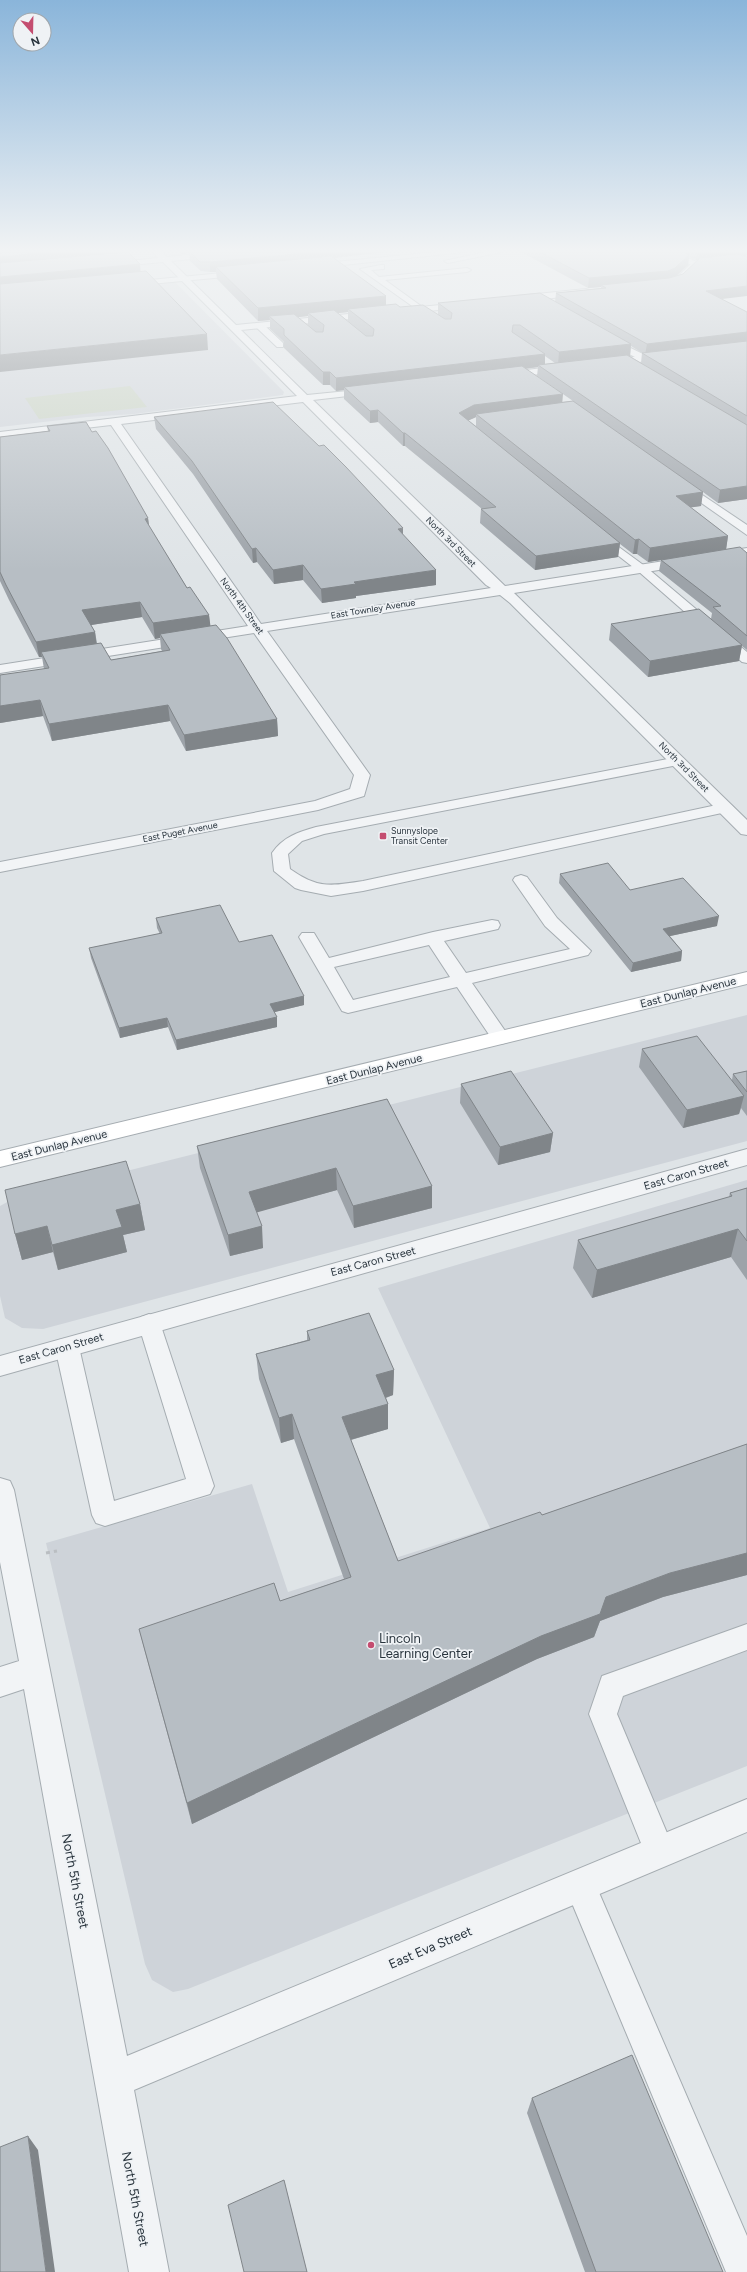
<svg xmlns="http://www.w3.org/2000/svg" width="747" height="2272" viewBox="0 0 747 2272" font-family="Figtree,sans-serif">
<rect width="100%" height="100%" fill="#dfe4e7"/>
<!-- built -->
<path fill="#ced3d9" d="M171,278L284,392L283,395L134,414L87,417L0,427V294Z
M747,1015V1141L43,1329L22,1328L5,1318L0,1296V1206L11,1200Z
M747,1180V1766L188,1989L173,1992L152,1980L145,1964L46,1543L252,1484L288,1592L490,1528L378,1288Z"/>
<!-- green -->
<path fill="#c7d1c1" d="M130,386L147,407L39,419L25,398Z"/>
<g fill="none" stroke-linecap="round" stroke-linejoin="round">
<defs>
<path id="service" d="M436,252H464L315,268L311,266L315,264Z
M486,252H502L448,263L444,261Z
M668,252H677L700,264L693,266Z
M381,265H384V269L371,270L379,277L467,268L471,270L467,272L385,280L439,319V323H436L360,269Z
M243,271L247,273L246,275L129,286L125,284L129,282Z
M257,324H263L283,343V347H277L257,328Z
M606,336L649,357L650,359L643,361L603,341L602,339Z
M597,531L646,567L747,652V663L742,662L638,571L593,536L591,534Z
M678,757L683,758L685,761L683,764L324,834L302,841L288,854L290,869C318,889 331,886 363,881L726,803L731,805L734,808L731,811L363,891L331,896L301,890L295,888L274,871L272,853C283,837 298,832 316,827Z
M521,875L527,877L557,918L591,951L588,955L472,983L510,1038L508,1042L501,1044L494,1042L457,987L348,1013L342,1011L299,937L302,933H314L329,958L433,932L492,920L498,921L500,925L498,929L444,941L466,973L570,949L545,926L513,880L515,877ZM429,945L450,977L353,1000L334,967Z
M149,1314L157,1317L160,1323L214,1486L210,1494L105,1526L96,1523L92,1515L55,1347L59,1340L67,1338L75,1340L79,1347L114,1501L186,1479L138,1323L141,1317Z
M747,1624V1650L623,1696L617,1714L675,1852L671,1863L660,1867L649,1863L589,1714L602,1676Z
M580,1870L591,1874L747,2236V2272H726L569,1896L565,1885L569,1874Z"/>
<path id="minor" d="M153,252H162L167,257L218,252H249L245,254L171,261L236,325L471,302V306L468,307L241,330L307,395L378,388L379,390L374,393L313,400L505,586L747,548V556L514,593L747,820V835L741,834L510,603L500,595L267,631L370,775L364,796L318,810L0,872V862L315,801L350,789L354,775L254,633L0,673V665L248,626L111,425L0,438V432L297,396L163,262L109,267L105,265L109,263L158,258ZM303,402L486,585L491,588L261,624L121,424Z
M747,257V261L698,266L681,283L664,287L660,284L675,279L693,262Z
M586,289L589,290V294L517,302L513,299L517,296Z
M670,353L673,354V358L605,366L600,363L605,360Z
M567,365L572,368L570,370L502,379L497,376L502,373Z
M677,478L747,525V535L673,483L671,481L673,479Z
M747,1149V1165L0,1376V1356Z
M0,1478L10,1481L14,1490L127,2056L747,1799V1832L134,2090L169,2272H129L24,1689L0,1697V1667L19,1661L0,1562Z"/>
<path id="secondary" d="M747,972V984L0,1167V1151Z"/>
</defs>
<!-- service casing -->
<use href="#service" stroke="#a5acb1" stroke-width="2"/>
<!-- minor casing -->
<use href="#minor" stroke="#a5acb1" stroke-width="2"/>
<!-- secondary casing -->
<use href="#secondary" stroke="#a5acb1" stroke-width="2"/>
<!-- path -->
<path stroke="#babec2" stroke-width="3" stroke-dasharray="4 4" stroke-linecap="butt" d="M46,1553L57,1551"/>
<!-- service -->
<use href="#service" fill="#f2f4f6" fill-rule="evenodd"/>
<!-- minor -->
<use href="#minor" fill="#f2f4f6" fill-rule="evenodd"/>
<!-- secondary -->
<use href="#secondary" fill="#fff" fill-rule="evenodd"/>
</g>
<!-- wall -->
<path fill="#9da3a9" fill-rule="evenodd" d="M180,252H386L334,258L386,305L438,315V303L555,302L556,293L601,288V287L588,288L521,252H747L722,299L747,312V499L718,503L703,492L701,506L690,507L728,536L726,549L747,553V650L742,646L739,661L648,677L609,640L611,624L711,619L712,613L659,571L661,560L648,562L637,554H633L620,544L618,557L535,570L480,523L481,509H482L405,446H403L378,422L370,423L344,399V390L336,391L330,385H323L284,348V342L270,329V320L258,321L217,279L216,272H210L201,271L190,261L189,253L182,254ZM689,257L696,260H698L683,274L676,276L688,265ZM348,312V321L366,336L338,313ZM308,316V325L317,332L298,317ZM631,346L642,353L641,363L630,356ZM545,356L555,363L545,364ZM538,367L537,376L573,401L562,402L526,369ZM476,417V426L468,420L474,418Z
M154,417L403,535L436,585L356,596V598L322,603L303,580L274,584L257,562L253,563L193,474L156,429Z
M47,426L148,518L149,526L187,588L209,615L210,626L277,719L278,736L186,751L170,721L52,741L43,716L0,723V675L44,669L42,657H39L9,600L0,581V437L48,431ZM142,617L155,639L160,638L161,649L162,651L111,660L97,643L95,632L91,625Z
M560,874L630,890L717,926L670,936L682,951L681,961L631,972L559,883Z
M156,918L239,942L304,996V1005L274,1012L277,1027L177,1050L168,1027L120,1038L91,958L89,948L160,934L157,928Z
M642,1049L732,1080L733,1074L747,1071V1116L741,1108L739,1114L683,1128L639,1067Z
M461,1084L553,1133L550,1152L498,1165L460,1103Z
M387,1099L432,1186V1208L354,1228L337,1190L256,1212L263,1248L230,1256L200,1168L197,1146Z
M747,1188V1280L731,1257L592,1298L573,1268L578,1240L729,1197L730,1193Z
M140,1204L145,1230L123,1235L127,1252L58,1270L53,1252L22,1260L15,1234Z
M307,1331L394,1370L393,1395L386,1398L388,1404V1429L351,1440L398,1561L542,1515L747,1444V1575L663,1597L600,1621L594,1637L537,1659L192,1824L145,1652L139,1629L280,1601L344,1579L294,1439L281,1443L259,1379L256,1354L307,1340Z
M532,2098L723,2272H585L527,2113Z"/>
<!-- shaded-wall -->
<path fill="#808589" d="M49,252H122L123,260L0,272V257Z
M182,252H189V253L182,254Z
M318,252H386L323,259L216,267V272H210V262Z
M697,252H747V256L696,260Z
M689,255L688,265L674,278L601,285V287L588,288L589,278Z
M140,264L141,279L0,292V277Z
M747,286V296L705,301L706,291Z
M386,296V309H348V312L312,316L308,313V316L273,320L269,316L270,320L258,321V308Z
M747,332V343L645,355L647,344Z
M207,334L208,350L0,372V355Z
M631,344L630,356L558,365L559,352Z
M545,354V366L538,365V367L347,390L344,387V390L336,391V378Z
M323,372H330V385H323Z
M563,394L562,406L476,414V417L474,418L459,425V413L474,405Z
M378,410V422L370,423V411Z
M403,433H405V446H403Z
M747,486V499L718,503L720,490Z
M703,492L701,506L674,510L676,496Z
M148,518L150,533L145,519Z
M403,528V542L398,529Z
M728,536L726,550L648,562L650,548Z
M639,539L637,554H633L635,540Z
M620,543L618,557L535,570L536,556Z
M256,548L257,562L253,563L252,549Z
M303,565V580L274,584L273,570Z
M436,570V585L356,596V598L322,603L321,589L354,582Z
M140,602L142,617L85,626L82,610Z
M209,615L211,630L160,634V638L155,639L153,623Z
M95,632L97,648L41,652L42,657H39L36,642Z
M742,645L739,661L648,677L650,661Z
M40,700L43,716L0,723V706Z
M168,705L170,721L52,741L49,724Z
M277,719L278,736L186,751L184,735Z
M719,916L717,926L661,938L663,929Z
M682,951L681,961L631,972L633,963Z
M304,996V1005L271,1013L270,1004Z
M277,1017V1027L177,1050L176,1040Z
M167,1018L168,1027L120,1038L119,1028Z
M744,1096L739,1114L683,1128L687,1110Z
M553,1133L550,1152L498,1165L500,1147Z
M336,1168L337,1190L251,1214L249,1192Z
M432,1186V1208L354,1228L353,1206Z
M140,1204L145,1230L123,1235L127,1252L58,1270L52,1245L116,1210Z
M47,1226L53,1252L22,1260L15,1234Z
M262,1226L263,1248L230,1256L228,1235Z
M738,1229L731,1257L592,1298L597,1270Z
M394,1370L393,1395L376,1401V1375Z
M388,1404V1429L343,1442L342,1417Z
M292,1414L294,1439L281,1443L279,1418Z
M747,1553V1575L663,1597L600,1621L594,1637L537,1659L192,1824L187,1803L541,1636L606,1597L670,1573Z
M28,2136L38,2150L55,2272H46Z"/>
<!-- building -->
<path fill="#b7bec4" stroke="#808589" d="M0,252H49L0,257Z
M128,252L140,264L0,277V263Z
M190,252H318L210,262H200Z
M540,252H684L689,255L675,268L668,271L589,278Z
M737,254L747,257V286L706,291L747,312V332L647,344L556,293L606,288L601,285L669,278L683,274L700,258Z
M331,256L386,296L258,308L216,267Z
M146,271L207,334L0,355V284Z
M540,293L631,344L559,352L520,325H513L512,332L545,354L336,378L330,372H323L284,335V329L269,316L294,314L316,332H323L324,325L308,313L334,310L366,336H373L374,329L348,309L396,304L400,307L423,305L445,319H451L452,313L438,303Z
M747,341V416L642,353Z
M627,355L747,425V486L720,490L538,365Z
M522,366L563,394L474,405L459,413L620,543L536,556L481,509L496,507L405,433H403L378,410L370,411L344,387Z
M573,401L703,492L676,496L728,536L650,548L639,539L635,540L476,414Z
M273,402L319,446L324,445L346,467L403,528L398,529L436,570L354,582L356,584L321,589L303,565L273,570L256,548L252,549L192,461L154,417Z
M86,422L92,432L96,431L108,448L148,518L145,519L187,588L190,587L209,615L153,623L140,602L82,610L95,632L36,642L6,585L0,572V437L50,431L47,426Z
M740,547L747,553V636L713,607L721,606L661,560Z
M699,609L742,645L650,661L611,624Z
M216,625L227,638L277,719L184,735L168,705L49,724L40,700L0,706V675L49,668L41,652L101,643L111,660L170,650L160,634Z
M608,863L630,890L683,878L719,916L663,929L682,951L633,963L560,874Z
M220,905L239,942L272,935L304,996L270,1004L277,1017L176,1040L167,1018L119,1028L89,948L162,933L156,918Z
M697,1036L744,1096L687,1110L642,1049Z
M511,1071L553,1133L500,1147L461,1084Z
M747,1071V1092L733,1074Z
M387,1099L432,1186L353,1206L336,1168L249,1192L262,1226L228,1235L197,1146Z
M126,1161L140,1204L116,1210L122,1227L52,1245L47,1226L15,1234L5,1190Z
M747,1188V1241L738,1229L597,1270L578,1240L732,1196L730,1193Z
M369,1313L394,1370L376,1375L388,1404L342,1417L398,1561L540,1512L542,1515L747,1444V1553L670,1573L606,1597L600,1614L541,1636L187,1803L139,1629L274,1583L280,1601L351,1577L292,1414L279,1418L256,1354L310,1340L307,1331Z
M632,2055L723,2272H596L532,2098Z
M28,2136L46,2272H0V2147Z
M284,2180L307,2272H244L228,2205Z"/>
<!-- sky -->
<linearGradient id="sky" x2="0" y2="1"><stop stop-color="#8ab5da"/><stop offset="0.44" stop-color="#f1f3f4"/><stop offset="1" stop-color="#f1f3f4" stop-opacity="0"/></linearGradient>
<rect width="747" height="570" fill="url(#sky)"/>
<!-- markers -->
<g fill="#c44d70" stroke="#eff2f5" stroke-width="1.5">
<rect x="379" y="832" width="8" height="8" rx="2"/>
<circle cx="371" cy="1645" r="4"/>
</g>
<g text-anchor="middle" stroke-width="3.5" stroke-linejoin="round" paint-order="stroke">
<!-- far-street labels -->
<g font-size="9" fill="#29343d" stroke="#eff2f5">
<text transform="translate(451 542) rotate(45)" y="3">North 3rd Street</text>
<text transform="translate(242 606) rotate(54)" y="3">North 4th Street</text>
<text transform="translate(373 609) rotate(-9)" y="3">East Townley Avenue</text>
<text transform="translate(684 767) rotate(45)" y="3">North 3rd Street</text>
<text transform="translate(180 832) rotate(-11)" y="3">East Puget Avenue</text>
</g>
<!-- far-poi labels -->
<g font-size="9" fill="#29343d" stroke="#eff2f5" text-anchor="start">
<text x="391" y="834">Sunnyslope<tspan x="391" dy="10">Transit Center</tspan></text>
</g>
<!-- street labels -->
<g font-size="11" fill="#29343d" stroke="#eff2f5">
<text transform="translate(688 992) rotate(-14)" y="4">East Dunlap Avenue</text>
<text transform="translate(374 1069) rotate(-14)" y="4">East Dunlap Avenue</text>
<text transform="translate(59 1145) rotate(-14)" y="4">East Dunlap Avenue</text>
<text transform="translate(686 1174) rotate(-16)" y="4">East Caron Street</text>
<text transform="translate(373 1261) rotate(-15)" y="4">East Caron Street</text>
<text transform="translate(61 1348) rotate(-16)" y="4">East Caron Street</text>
</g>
<!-- near-poi labels -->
<g font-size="13" fill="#29343d" stroke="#eff2f5" text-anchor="start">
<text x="379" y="1643">Lincoln<tspan x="379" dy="15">Learning Center</tspan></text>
</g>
<!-- near-street labels -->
<g font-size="13" fill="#29343d" stroke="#eff2f5">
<text transform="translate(76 1881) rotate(79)" y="5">North 5th Street</text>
<text transform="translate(430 1947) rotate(-23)" y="5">East Eva Street</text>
<text transform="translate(136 2199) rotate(79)" y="5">North 5th Street</text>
</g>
</g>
<!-- north arrow -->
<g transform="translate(32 32) rotate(160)"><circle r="19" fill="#eff2f5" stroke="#a0a6ab"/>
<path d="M0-3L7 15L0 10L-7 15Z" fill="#c44d70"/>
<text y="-6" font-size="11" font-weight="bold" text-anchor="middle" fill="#29343d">N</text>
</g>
</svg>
